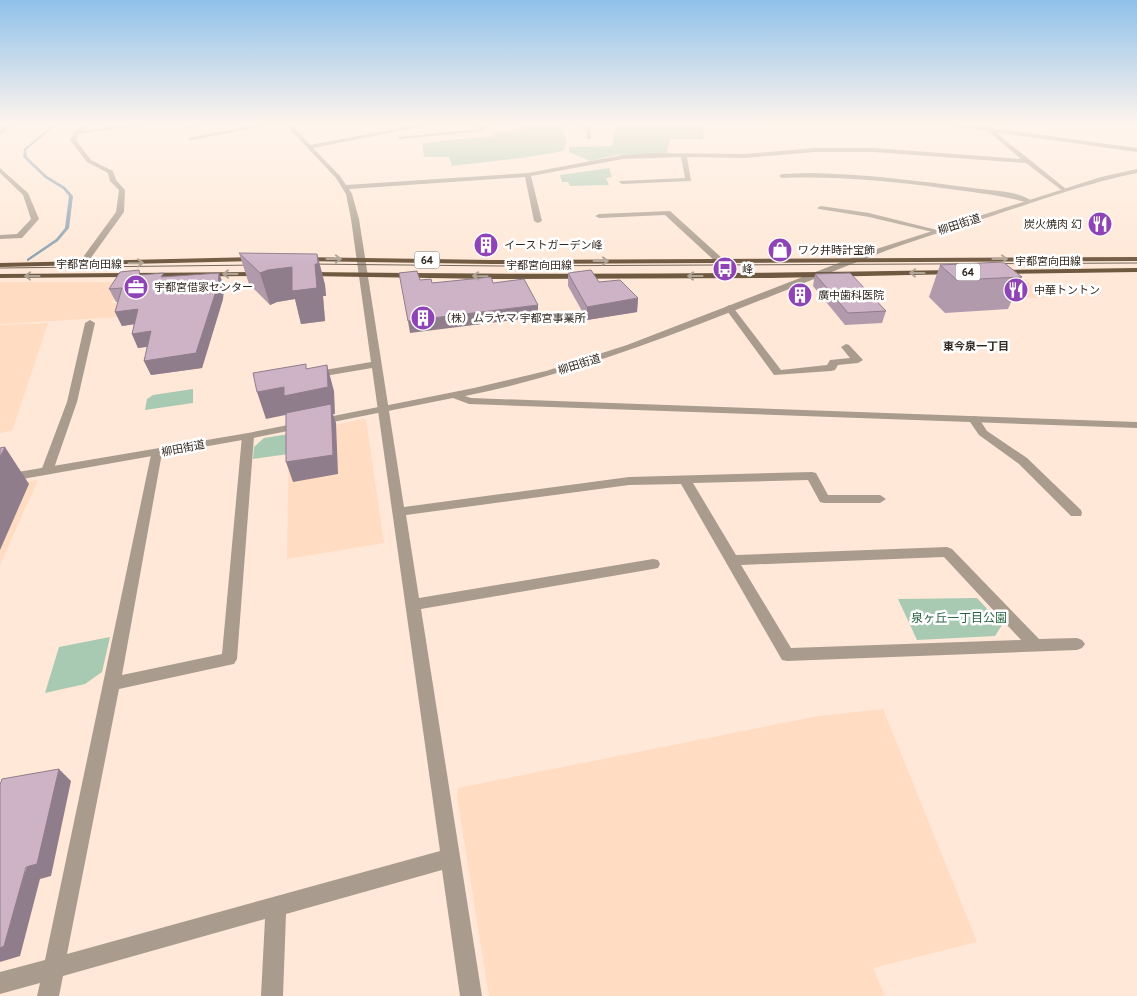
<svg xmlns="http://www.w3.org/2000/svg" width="1137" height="996" viewBox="0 0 1137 996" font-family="Quicksand,'Noto Sans JP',sans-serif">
<rect width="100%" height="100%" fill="#ffe8d7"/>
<!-- built -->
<path fill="#ffdcc2" d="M1025,279L1037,289L1044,298L1011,297L949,280Z
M0,282H126L111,303H123L118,317L0,324Z
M48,323L12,431L0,433V325Z
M364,419L366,420L384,543L287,559L289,434Z
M38,480L0,565V486Z
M883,709L977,942L873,968L885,996H489L457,796L458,788L819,716Z"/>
<!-- green -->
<path fill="#a8c9b2" d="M562,125L567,143L563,151L529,157L452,166L449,157H424L422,143L494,136L490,132L521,130L520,126Z
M668,125L704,127L703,139H670L667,154L616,155L590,161L569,152V147L612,146L615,127H668Z
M609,168L612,177L606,178L609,185L570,186L568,182H562L560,175Z
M193,389V403L145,410L147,399L153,395Z
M289,434V454L253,459L254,447L264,438Z
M977,598L1002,625L995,636L917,640L898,599Z
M110,637L102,672L85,684L45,693L59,647Z"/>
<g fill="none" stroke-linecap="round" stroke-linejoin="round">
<!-- stream -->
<path fill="#88a0b0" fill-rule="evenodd" d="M54,124H57L26,150L27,157L47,176L65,187L73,196L69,228L58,241L28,261H27V259L56,239L65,228L69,196L63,189L45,178L23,157L24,149Z"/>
<!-- minor -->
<path fill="#a99c8e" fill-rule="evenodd" d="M8,124H14L0,135V130Z
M84,124H90L82,131L133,124H152L78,134L76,140L91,160L113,171L116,180L125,190L124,212L85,266H82L78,264L116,212L119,190L110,181L108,173L87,162L70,140L74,132Z
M200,124L190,128L187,126Z
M260,124H274L191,140L188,138Z
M285,124H291L310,145L421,124H434L313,148L340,176L346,185L528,173L623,155L653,153L745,154L815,148H874L1021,159L988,131L943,124H961L1137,148V152L995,132L1066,189L1067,190L1064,192L1026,163L874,152H815L745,158L687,157L691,181L622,184L619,182L620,181L685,178L681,157L623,159L531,176L542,221L538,223L534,221L525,177L349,189L352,194L359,219L404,507L629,477L812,472L816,473L828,495H880L886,499L880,503H824L820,502L808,480L693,483L736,555L947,547L952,549L1039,639L1077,638L1082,640L1085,644L1082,648L1077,650L787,661L782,660L681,484L629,485L406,515L419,598L653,559L658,560L660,564L658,568L653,569L421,609L482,996H460L442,870L286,914L283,996H261L265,919L63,976L59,996H37L40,983L0,994V972L45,960L152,450L156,449L162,453L122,675L222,654L242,436L248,433L254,436L237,659L234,664L229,665L119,689L67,954L440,851L372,368L313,378L308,375L313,372L371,362L351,219L346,194L336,178ZM944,557L1021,640L791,648L741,565Z
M478,124H484L485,131L400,139L397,137L480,129Z
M580,124H586L591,129V139H587L586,131L581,128Z
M0,168L28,193L39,219L22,238L0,239V235L17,234L31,219L23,195L0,173Z
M811,173C865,174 919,181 973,188C991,191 1017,190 1032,201L1029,203C1001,195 972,192 942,188C889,181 836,176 782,178L779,176L782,174Z
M821,206L869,213L941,231L937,233L869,217L819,209L817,208Z
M670,211L723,259V263H717L665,215L599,218L595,216L599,214Z
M729,305L732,306L781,370L827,365L830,360L850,358L841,347L846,344L849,345L863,360L858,363L838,365L835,370L831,371L774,375L725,308Z
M90,320L95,323L77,402L53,471L51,474H43L41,471L67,402L85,323Z
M974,416L978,417L987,431L1027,458L1081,510L1082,513L1081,516H1071L1019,464L979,435L968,419Z"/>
<!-- tertiary -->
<path fill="#a99c8e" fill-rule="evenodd" d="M1137,169V173C1088,183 1040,200 992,216C951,229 910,241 870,257C737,308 606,368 465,396L471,398L1137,422V428L469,404L453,398L248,439L0,483V475L248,433L474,388L546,371L627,345L867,252L1101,177Z"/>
<!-- primary -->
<path fill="#705941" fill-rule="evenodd" d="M257,257L261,259L260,261L0,267V263Z
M299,257L492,260L1137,257V261L492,264L302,261L298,259Z
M1137,268V272L1000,274L996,272L1000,270Z
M955,270L959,272L958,274L771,278L490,279L307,276L303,274L307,272C523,275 739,274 955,270Z
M265,272L266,274L262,276L0,278V274Z"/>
<!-- tram -->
<path stroke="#76675c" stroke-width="1" d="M307,264L501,266L1137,263
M0,268L257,265"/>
</g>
<!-- wall -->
<path fill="#b19aab" d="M239,253L317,254L325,285L326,296H323L325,321L301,324L295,299L277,302L270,305L249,284Z
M940,265L1022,277L1008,309L945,313L929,297Z
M568,273L638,298L637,312L587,320L568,286Z
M815,274L886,311L882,323L845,325L813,286Z
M140,275L165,277L224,286L223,299L202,368L151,375L144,361L147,347L138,348L132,334L134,324L122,326L115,312L118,302H116L109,289Z"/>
<!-- shaded-wall -->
<path fill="#907d8b" d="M317,254L325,285L326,296H323L325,321L301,324L295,299L277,302L270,305L260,273L268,270L315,264Z
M219,273L224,286L223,299L202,368L151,375L144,361Z
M638,298L637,312L587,320V307Z
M538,305V317L410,333L408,321Z
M138,309L143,323L122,326L115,312Z
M151,331L157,345L138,348L132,334Z
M327,365L334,391L335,414H333L336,423L338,474L293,482L286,462L290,414L266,419L257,392L284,387L313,390Z
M5,447L29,484L0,550V457Z
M59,769L71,781L51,876L40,879L20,956L0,962V948Z"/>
<!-- building -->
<path fill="#ceb3c7" stroke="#907d8b" d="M239,253L317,254L318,264H315L317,288L292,291V267L268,270L260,273Z
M1003,262L1022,277L957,280L940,265Z
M139,270L140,275L164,273L161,277L219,273L218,285L196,353L144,361L151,331L132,334L138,309L115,312L122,288L109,289L120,272Z
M591,270L599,282L620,280L638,298L587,307L568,273Z
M417,271L420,280L431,279L432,283L491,277L493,283L524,279L538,305L408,321L399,273Z
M850,273L886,311L848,313L815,274Z
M306,364V369L327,365L328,387L284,396V387L257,392L253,373Z
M331,404L333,455L286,462V413Z
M5,447L0,457V448Z
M59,769L37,864L26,867L4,946L0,948V785L2,779Z"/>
<!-- one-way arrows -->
<defs><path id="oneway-shaft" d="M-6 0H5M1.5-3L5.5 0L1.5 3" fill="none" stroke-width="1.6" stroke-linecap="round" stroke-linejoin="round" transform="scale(1.25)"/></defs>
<g stroke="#b0a496">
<use href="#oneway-shaft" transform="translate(334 259)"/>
<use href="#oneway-shaft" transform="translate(1000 259)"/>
<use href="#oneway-shaft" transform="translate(601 261)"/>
<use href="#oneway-shaft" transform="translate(136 263) rotate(-1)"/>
<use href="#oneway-shaft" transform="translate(917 273) rotate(180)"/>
<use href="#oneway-shaft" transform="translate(230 274) rotate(180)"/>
<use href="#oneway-shaft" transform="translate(32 276) rotate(180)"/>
<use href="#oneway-shaft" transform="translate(480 276) rotate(-179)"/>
<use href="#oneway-shaft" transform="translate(695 276) rotate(180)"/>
</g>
<!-- sky -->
<linearGradient id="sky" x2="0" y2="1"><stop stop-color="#90c1ea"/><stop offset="0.47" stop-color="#fff5ed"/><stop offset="1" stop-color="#fff5ed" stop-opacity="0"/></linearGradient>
<rect width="1137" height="264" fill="url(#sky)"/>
<!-- icons -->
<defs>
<symbol id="restaurant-disc" viewBox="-11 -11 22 22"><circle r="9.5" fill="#8e44b6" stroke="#fff"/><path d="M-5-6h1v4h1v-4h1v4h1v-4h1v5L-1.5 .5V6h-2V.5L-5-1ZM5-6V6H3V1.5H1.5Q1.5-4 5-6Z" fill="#fff"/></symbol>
<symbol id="building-disc" viewBox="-11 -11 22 22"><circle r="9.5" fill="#8e44b6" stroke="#fff"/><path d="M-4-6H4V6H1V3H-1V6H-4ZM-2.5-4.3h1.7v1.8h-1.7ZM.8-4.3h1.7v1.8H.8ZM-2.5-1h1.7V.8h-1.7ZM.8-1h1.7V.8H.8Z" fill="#fff"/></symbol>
<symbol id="shop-disc" viewBox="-11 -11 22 22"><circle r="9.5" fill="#8e44b6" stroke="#fff"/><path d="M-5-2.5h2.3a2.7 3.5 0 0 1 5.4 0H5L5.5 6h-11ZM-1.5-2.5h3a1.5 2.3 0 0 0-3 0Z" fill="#fff"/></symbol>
<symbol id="bus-disc" viewBox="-11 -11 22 22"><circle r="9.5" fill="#8e44b6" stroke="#fff"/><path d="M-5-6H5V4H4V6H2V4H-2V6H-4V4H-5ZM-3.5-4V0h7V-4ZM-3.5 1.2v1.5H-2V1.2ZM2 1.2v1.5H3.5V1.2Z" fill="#fff"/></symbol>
<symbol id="office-disc" viewBox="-11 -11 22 22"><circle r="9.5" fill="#8e44b6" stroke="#fff"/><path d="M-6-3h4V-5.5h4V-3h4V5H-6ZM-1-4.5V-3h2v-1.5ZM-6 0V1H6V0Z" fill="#fff"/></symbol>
</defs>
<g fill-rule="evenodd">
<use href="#restaurant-disc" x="1086" y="210" width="28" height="28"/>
<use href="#building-disc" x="472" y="231" width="28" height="28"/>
<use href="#shop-disc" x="766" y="236" width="28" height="28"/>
<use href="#bus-disc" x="711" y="255" width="28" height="28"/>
<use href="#office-disc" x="122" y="273" width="28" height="28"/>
<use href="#restaurant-disc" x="1002" y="276" width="28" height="28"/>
<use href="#building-disc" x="786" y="281" width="28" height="28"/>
<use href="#building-disc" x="409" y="304" width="28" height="28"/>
</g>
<g text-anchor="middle" stroke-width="5" stroke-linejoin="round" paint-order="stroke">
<!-- far-street labels -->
<g font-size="11" fill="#32271f" stroke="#fff">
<text transform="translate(959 224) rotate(-18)" y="4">柳田街道</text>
<text x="1048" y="265">宇都宮向田線</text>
<text x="89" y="268">宇都宮向田線</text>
<text x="539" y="269">宇都宮向田線</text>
<text transform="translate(579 364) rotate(-17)" y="4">柳田街道</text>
<text transform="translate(183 448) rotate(-11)" y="4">柳田街道</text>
</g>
<!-- far-poi labels -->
<g font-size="11" fill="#32271f" stroke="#fff" text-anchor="start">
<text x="1082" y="228" text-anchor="end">炭火焼肉 幻</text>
<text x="504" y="249">イーストガーデン峰</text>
<text x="798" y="254">ワク井時計宝飾</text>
<text x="742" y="273">峰</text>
<text x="154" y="291">宇都宮借家センター</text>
<text x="1034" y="294">中華トントン</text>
<text x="818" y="299">廣中歯科医院</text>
<text x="440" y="322">（株）ムラヤマ 宇都宮事業所</text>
</g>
<!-- shield labels -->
<g fill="#fff" stroke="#706862" stroke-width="1">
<rect x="414.5" y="251.5" width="25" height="17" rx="4"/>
<rect x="955.5" y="263.5" width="25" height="17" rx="4"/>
</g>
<g font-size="11" font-weight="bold" fill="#32271f">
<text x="427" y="264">64</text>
<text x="968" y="276">64</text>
</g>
<!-- far-neighbourhood labels -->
<g font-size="11" font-weight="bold" fill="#32271f" stroke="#fff">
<text x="976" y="350">東今泉一丁目</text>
</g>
<!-- park labels -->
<g font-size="12" fill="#296542" stroke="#fff">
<text x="959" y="622">泉ヶ丘一丁目公園</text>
</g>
</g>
</svg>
